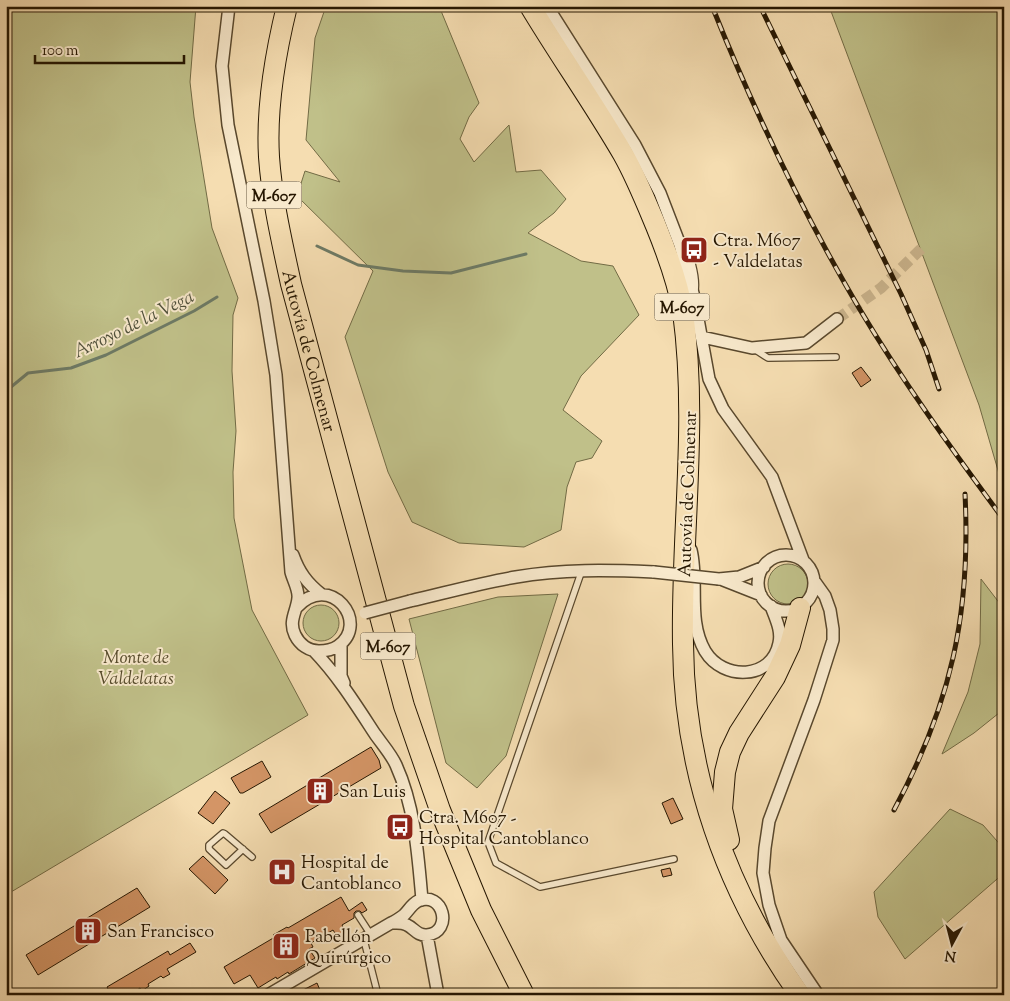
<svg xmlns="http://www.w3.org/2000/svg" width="1010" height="1001" viewBox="0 0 1010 1001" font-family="'Sorts Mill Goudy',serif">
<rect width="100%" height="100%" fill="#f5ddb1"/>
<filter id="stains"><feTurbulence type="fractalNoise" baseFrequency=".004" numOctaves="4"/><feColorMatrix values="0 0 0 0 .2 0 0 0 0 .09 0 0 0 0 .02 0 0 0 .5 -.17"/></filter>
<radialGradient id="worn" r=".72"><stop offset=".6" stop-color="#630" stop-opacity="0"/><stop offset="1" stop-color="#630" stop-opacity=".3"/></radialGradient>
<!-- green -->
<path fill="#c0c089" stroke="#726b45" d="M6,6H196L190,82L194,117L212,228L238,298L233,315L232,371L236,431L233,472L234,518L252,610L308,715L6,895Z
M326,6H439L479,103L469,117L460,139L474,162L509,125L516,172L541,170L566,199L554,213L528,233L581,261L613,266L639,315L581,376L563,410L602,441L592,458L576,462L567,487L561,530L524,547L459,543L412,522L388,472L345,337L373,271L297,196L305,171L340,182L306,140L315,38Z
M829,6H1004V491L979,405Z
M768 584a20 20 0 1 1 40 0a20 20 0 1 1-40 0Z
M981,579L1004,609V709L974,733L942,754L968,692L980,644Z
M558,594L506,756L477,788L446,763L409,619L498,597Z
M303 623a18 18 0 1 1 36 0a18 18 0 1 1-36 0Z
M950,809L983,825L1004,849V873L905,959L878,917L874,892Z"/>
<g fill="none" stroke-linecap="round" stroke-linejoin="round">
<!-- stream -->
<path stroke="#6d7a65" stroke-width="3" d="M317,246L358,265L403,271L451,273L526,254
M6,389L11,387L28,373L71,368L106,355L194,311L217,297"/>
</g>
<!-- building -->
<path fill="#d49566" stroke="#251601" d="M861,367L871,380L861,387L852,373Z
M371,747L379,760L381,768L271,833L259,814Z
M262,761L271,777L243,793H240L231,778Z
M215,791L230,803L213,824L198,813Z
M673,798L683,819L671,824L662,803Z
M203,856L228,880L215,894L189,869Z
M670,868L672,875L663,877L661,870Z
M137,888L150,907L38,975L26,955Z
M341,897L349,911L362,902L367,910L362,913L360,911H356L354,913V918L342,925L346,933L338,938L333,930L311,943L313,947L309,949L315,958L289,974L288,972L277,979L276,977L258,988L250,975L234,984L224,967L275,937L273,935L287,927L288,928Z
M190,943L196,952L167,969L170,974L163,978L161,976L148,984L149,986L142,991L140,988L130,995H111L107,987L168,951L170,955Z
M317,983L322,995H293Z"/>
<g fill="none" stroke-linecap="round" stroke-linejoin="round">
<!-- minor-tunnel -->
<path stroke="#cbb58e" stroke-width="11" stroke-dasharray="11 5.5" stroke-linecap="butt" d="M837,319L881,288L922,248"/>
<defs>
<path id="service" d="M682,240C690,250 697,278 695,290
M754,349L768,358L836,357
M582,570L488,842L496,863L540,887L674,859
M243,849L226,865L209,849V845L223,833L225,834L252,857
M358,915L371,935
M364,940L378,995"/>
<path id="minor" d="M229,6L222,66L228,125L264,301L276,375L291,572C293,580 299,590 298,598C297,611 288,621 295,635C300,645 309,651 319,651C326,651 332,650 338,646C371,623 330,571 297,607
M547,6L635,145L660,193L680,245L694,297L709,379L723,409L772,477L803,560
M702,337L752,348L806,343L837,319
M691,550C699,583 687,620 705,651C723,681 772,680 779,643C782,630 775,618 771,606
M293,555C299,572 307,583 321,594
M758 583a28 28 0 1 1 56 0a28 28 0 1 1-56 0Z
M719,579L739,577L764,567
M723,580L761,595
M815,582L825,596L830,610L833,629V640L814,700L769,821L765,848L763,873L769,905L781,940L818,995
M410,601C445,593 480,583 516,577C562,569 608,570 654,572
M341,644V676L344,683
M314,651C338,676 356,705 375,734C382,744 391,754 396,765C415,807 418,855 422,900
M427,935L438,995
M268,995L391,923C396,921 400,918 404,915C409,910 412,904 418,901C443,890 454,932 427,935C417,936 414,928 407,925C402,922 397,923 391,923"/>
<g id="motorway">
<path id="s1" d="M287,6C275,55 266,106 269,157C272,200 282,242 291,284L404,706L440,810L481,910L524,995"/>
<path d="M530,6C560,56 594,104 623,154C636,177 646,202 656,226C667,253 678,283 683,312C698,423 681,533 683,644C684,772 726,891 800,995"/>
<path d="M729,840L722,809L725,772L730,752L739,733L775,677L790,645L800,608"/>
</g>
</defs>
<!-- service casing -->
<use href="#service" stroke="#59482d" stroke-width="8"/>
<!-- minor casing -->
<use href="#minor" stroke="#59482d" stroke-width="14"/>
<!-- motorway casing -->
<use href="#motorway" stroke="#251601" stroke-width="22"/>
<!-- service -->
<use href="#service" stroke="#f8e9cc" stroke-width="5.5"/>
<!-- minor -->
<use href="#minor" stroke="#f8e9cc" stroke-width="11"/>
<!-- motorway -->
<use href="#motorway" stroke="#f5ddb1" stroke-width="20"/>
<defs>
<path id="rail" d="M712,6C754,111 802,211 859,308C903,382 953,451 1004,520
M760,6L901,294L926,350L939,389
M894,810C951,704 971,614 965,494"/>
</defs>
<!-- rail casing -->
<use href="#rail" stroke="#251601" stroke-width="5"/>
<!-- rail -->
<use href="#rail" stroke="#f8e9cc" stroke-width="3" stroke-dasharray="9" stroke-linecap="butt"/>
<defs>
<path id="minor-bridge" d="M654,572L719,579
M365,613L410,601"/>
</defs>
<!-- minor-bridge casing -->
<use href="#minor-bridge" stroke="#59482d" stroke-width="14" stroke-linecap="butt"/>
<!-- minor-bridge -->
<use href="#minor-bridge" stroke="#f8e9cc" stroke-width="11"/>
</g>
<!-- icons -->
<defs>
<symbol id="bus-square" viewBox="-11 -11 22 22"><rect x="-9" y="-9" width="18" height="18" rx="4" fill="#8f2418" stroke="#f8e9cc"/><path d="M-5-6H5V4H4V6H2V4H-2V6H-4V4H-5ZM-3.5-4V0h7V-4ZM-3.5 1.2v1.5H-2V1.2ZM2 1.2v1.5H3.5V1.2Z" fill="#fff"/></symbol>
<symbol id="building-square" viewBox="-11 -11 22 22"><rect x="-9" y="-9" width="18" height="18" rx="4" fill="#8f2418" stroke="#f8e9cc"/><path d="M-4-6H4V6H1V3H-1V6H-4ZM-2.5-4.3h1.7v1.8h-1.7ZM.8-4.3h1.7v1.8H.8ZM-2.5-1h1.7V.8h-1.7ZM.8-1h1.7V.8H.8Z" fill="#fff"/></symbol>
<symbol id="hospital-square" viewBox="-11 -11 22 22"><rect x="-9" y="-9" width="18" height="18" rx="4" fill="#8f2418" stroke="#f8e9cc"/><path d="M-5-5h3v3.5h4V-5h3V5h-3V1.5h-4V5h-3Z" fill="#fff"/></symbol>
</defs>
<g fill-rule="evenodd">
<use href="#bus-square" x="678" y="234" width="32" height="32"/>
<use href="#building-square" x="304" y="775" width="32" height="32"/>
<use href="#bus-square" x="384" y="811" width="32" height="32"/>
<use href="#hospital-square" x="266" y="856" width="32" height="32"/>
<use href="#building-square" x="72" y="915" width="32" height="32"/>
<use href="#building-square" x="270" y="930" width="32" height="32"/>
</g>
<g text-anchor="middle" stroke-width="4" stroke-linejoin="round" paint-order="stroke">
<!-- shield labels -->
<g fill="#f8e9cc" stroke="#64553e" stroke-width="1">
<rect x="246.5" y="181.5" width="55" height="27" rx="4"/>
<rect x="654.5" y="293.5" width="55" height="27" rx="4"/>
<rect x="360.5" y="632.5" width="55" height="27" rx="4"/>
</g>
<g font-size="16" font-weight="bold" fill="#251601">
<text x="274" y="201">M-607</text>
<text x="682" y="313">M-607</text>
<text x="388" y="652">M-607</text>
</g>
<!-- poi labels -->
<g font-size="18" fill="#251601" stroke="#f8e9cc" text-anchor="start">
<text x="713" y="246">Ctra. M607<tspan x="713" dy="21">- Valdelatas</tspan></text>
<text x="339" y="797">San Luis</text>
<text x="419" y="823">Ctra. M607 -<tspan x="419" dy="21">Hospital Cantoblanco</tspan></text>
<text x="301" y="868">Hospital de<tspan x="301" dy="21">Cantoblanco</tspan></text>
<text x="107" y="937">San Francisco</text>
<text x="305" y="942">Pabellón<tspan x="305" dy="21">Quirúrgico</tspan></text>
</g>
<!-- street labels -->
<g font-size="18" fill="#251601" stroke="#f8e9cc">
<text dy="6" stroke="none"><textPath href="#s1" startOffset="351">Autovía de Colmenar</textPath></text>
<text transform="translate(687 494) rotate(-88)" y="6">Autovía de Colmenar</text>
</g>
<!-- park labels -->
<g font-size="18" font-style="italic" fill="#54492a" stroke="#f8e9cc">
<text x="136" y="663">Monte de<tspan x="136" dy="21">Valdelatas</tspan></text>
</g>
<!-- water labels -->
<g font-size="19" font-style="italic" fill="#4f503b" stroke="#f8e9cc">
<text transform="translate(133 323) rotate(-26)" y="7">Arroyo de la Vega</text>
</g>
</g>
<!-- margin -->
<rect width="1010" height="1001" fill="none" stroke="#f5ddb1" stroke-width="25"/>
<rect x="8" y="8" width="995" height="986" fill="none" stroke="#251601" stroke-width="2.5"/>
<rect x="12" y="12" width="985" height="976" fill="none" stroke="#251601"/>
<!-- north arrow -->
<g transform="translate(952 944) rotate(187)" stroke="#f8e9cc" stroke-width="4" paint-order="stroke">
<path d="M0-4L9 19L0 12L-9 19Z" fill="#251601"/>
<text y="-8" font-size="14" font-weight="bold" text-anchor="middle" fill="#251601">N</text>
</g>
<!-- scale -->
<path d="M35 55v8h149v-8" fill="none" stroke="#251601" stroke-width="2.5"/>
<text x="42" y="55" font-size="15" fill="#251601" stroke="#f8e9cc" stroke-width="4" paint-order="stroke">100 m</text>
<rect width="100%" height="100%" filter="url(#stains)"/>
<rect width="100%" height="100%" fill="url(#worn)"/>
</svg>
